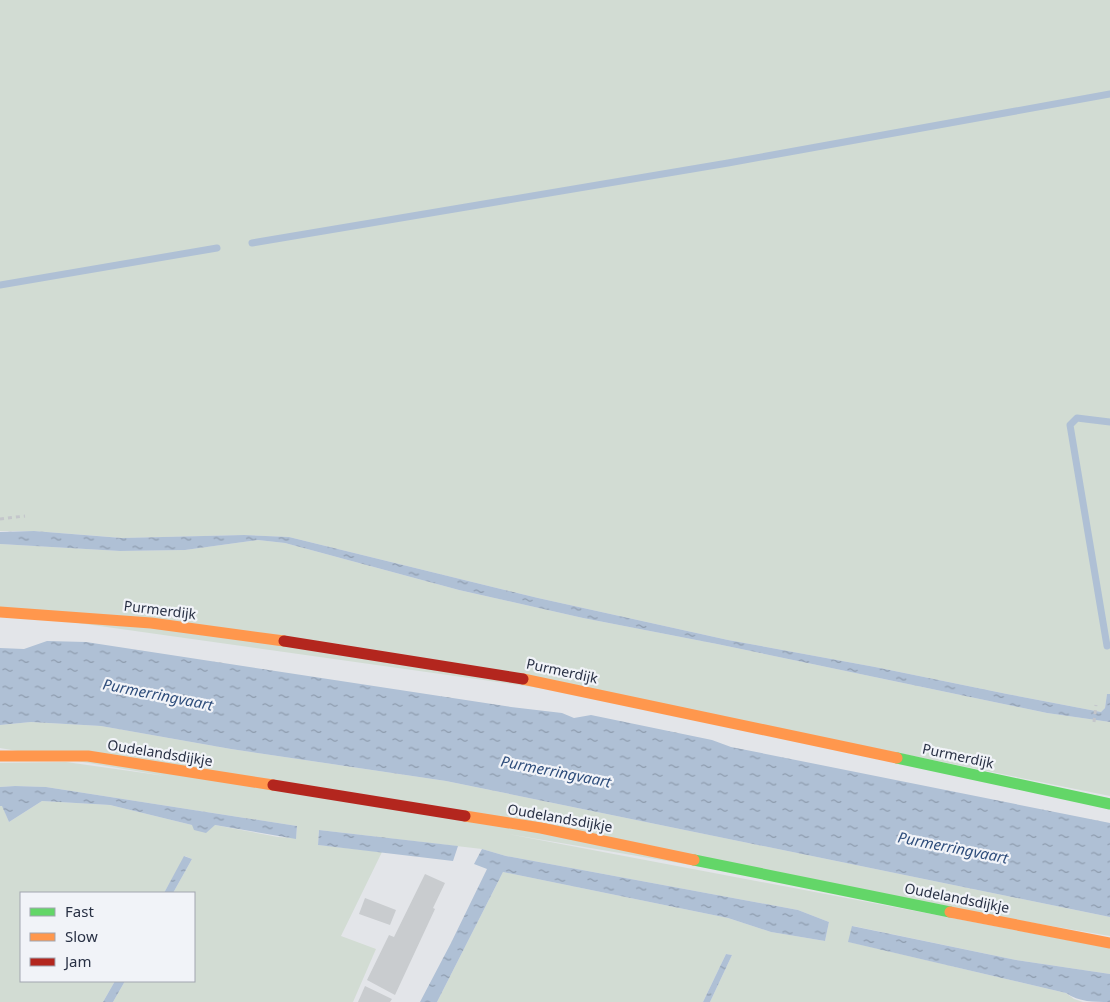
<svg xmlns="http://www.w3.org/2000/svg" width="1110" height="1002" viewBox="0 0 1110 1002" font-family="'Noto Sans',sans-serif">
<defs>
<pattern id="water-ripples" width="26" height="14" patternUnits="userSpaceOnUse" patternTransform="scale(1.25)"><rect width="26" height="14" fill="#afc0d5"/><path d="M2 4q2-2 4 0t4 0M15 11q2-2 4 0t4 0" fill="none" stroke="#8e9cae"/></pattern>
</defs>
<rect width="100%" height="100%" fill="#e3e5e9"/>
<!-- green -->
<path fill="#d2dcd3" d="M0,0H1110V694H1107L1105,708L1101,712L1007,694L875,667L728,640L538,598L289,537L244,535L123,538L34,531H0Z
M258,540L285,543L459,590L583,618L717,644L1047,713L1110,722V796L667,706L0,612V544L120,551L185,550Z
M31,722L101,726L231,749L446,781L1110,917V936L0,748V725Z
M66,762L308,796L1110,948V974L1016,960L853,926L849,942L1066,993L1074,999L1083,1002H710L732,955L726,954L703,1002H437L503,872L728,918L771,932L825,941L829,922L798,910L506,856L482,849L319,830L318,845L382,852L341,936L376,949L353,1002H113L125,981H194V893H173L192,859L185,856L164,893H21V981H115L103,1002H0V806L2,805L9,822L42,801L110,805L192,825H215L278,837L296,838L297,826L46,787L15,786L0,787V763Z"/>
<!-- water -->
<path fill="url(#water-ripples)" d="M34,531L122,538L244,535L289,537L538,598L728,640L875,667L1007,694L1101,712L1105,708L1107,694H1110V722L1047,713L717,644L583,618L459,590L285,543L258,540L185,550L120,551L0,544V532Z
M47,641L86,642L511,707L562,713L574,718L591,715L712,740L731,747L1110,823V917L446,781L231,749L101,726L31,722L0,725V648L24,649Z
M15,786L46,787L297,826L296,839L215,825L206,833L194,830L192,825L110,805L42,801L9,822L2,806H0V787Z
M319,830L458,846L453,861L318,845Z
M482,849L506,856L798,910L829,922L825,941L771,932L728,918L503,872L437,1002H420L451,943L487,869L474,864Z
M184,856L192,859L173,893H164Z
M852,926L1016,960L1110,974V1002C1094,1002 1079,1002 1066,993L848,942Z
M726,954L732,955L710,1002H703Z
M115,981H125L113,1002H103Z"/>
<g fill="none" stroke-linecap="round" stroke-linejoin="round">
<!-- stream -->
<path stroke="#afc0d5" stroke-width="7" d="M252,243L728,163L1110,94
M0,285L217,248
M1107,646L1070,425L1077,418L1110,422"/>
</g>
<!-- building -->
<path fill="#c9cccf" d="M425,874L445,883L433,908L435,909L395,995L367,980L389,935L394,937Z
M365,898L396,910L390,925L359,914Z
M365,986L392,999L390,1002H358Z"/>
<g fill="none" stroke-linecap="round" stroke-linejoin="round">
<!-- path -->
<path stroke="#c4c6cb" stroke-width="3" stroke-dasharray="4 4" stroke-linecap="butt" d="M0,519L25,516
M1094,722L1096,705"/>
<!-- fast -->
<path stroke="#63d668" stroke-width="11" d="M897,758L1110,804
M694,860L950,912"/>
<!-- slow -->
<path stroke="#ff974d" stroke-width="11" d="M0,612L151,623L284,641
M523,679L897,758
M0,756H88L273,785
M465,816L541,828L694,860
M950,912L1110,943"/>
<!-- jam -->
<path stroke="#b3261e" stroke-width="11" d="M284,641L523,679
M273,785L465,816"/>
</g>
<g text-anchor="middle" stroke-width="4.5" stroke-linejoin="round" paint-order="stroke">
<!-- street labels -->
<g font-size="14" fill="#283044" stroke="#f1f3f8">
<text transform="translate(160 610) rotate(7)" y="5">Purmerdijk</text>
<text transform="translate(562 671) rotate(12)" y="5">Purmerdijk</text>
<text transform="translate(160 753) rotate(9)" y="5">Oudelandsdijkje</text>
<text transform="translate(958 756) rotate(12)" y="5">Purmerdijk</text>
<text transform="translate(560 818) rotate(10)" y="5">Oudelandsdijkje</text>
<text transform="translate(957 898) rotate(11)" y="5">Oudelandsdijkje</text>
</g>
<!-- water labels -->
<g font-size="15" font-style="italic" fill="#2e4d7b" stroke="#f1f3f8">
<text transform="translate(158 695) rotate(11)" y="5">Purmerringvaart</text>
<text transform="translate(556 772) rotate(11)" y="5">Purmerringvaart</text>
<text transform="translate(953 848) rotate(11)" y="5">Purmerringvaart</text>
</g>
</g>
<!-- legend -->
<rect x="20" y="892" width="175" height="90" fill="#f1f3f8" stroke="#a1a5b0"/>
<rect x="30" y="908" width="25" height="8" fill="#63d668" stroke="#a1a5b0"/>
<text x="65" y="917" font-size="15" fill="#283044">Fast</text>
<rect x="30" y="933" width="25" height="8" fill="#ff974d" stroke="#a1a5b0"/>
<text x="65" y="942" font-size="15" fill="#283044">Slow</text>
<rect x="30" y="958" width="25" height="8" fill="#b3261e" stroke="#a1a5b0"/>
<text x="65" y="967" font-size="15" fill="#283044">Jam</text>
</svg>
